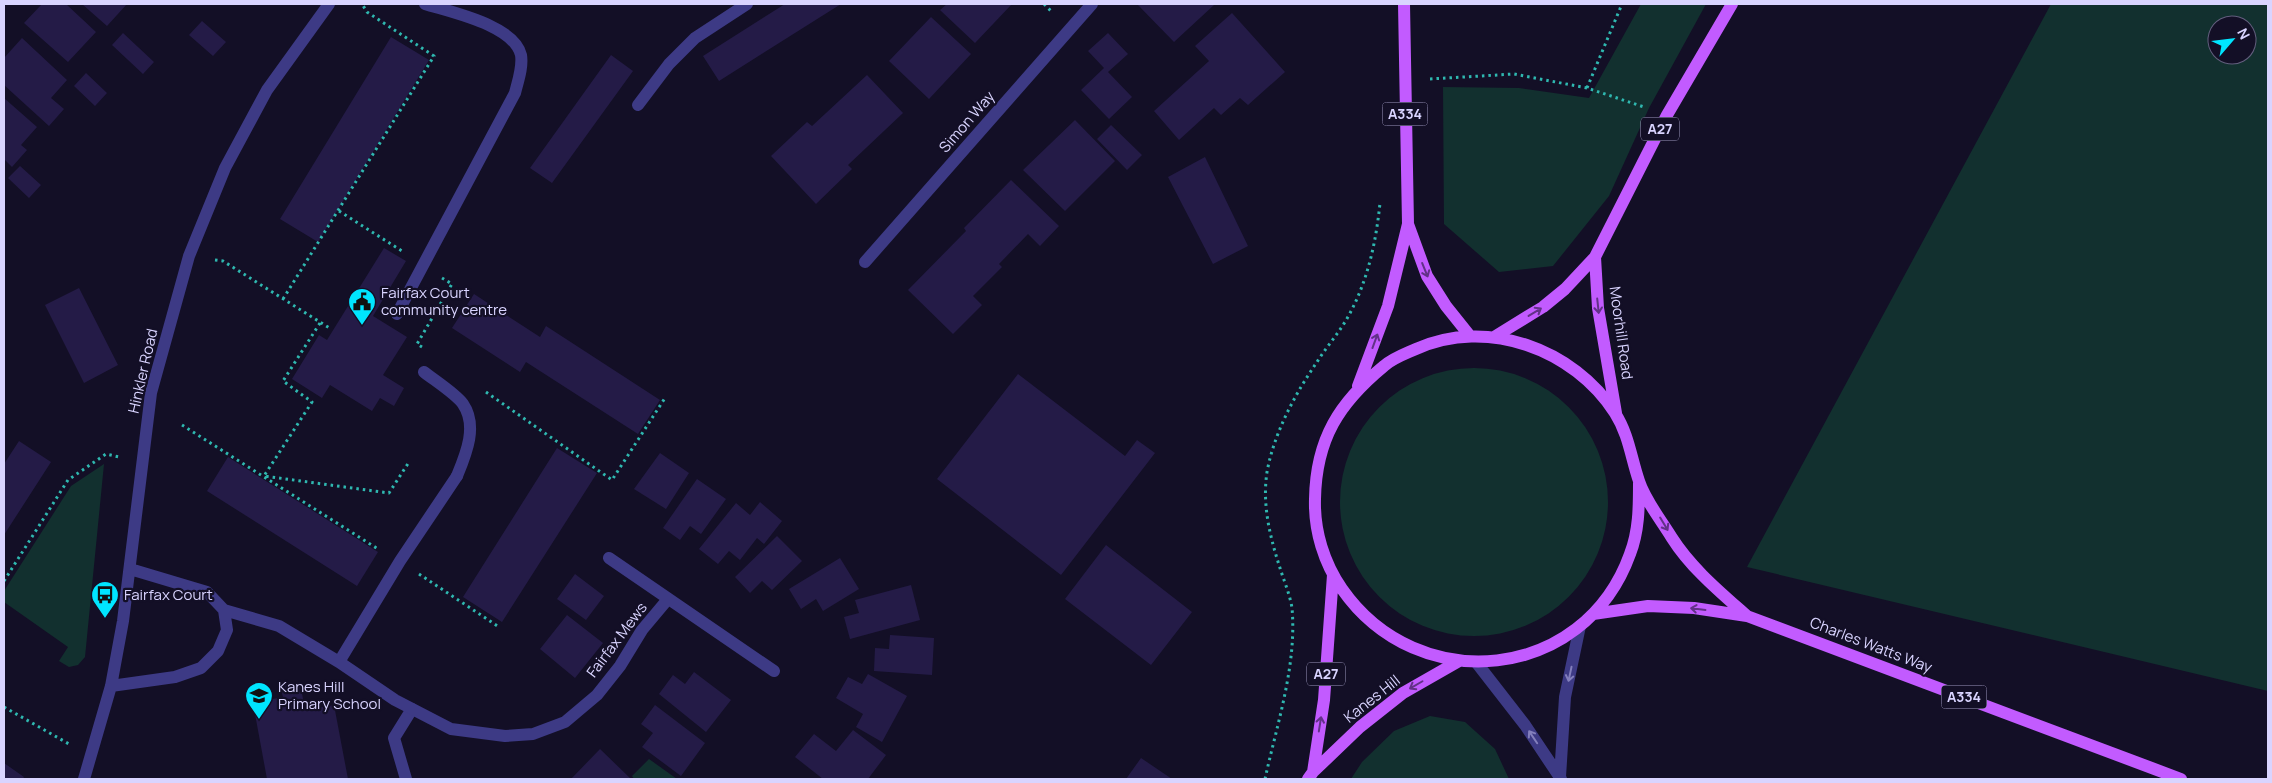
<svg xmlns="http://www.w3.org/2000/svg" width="2272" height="783" viewBox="0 0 2272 783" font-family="Manrope,sans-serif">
<rect width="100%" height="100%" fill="#130f26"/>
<!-- green -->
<path fill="#12302f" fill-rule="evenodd" d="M1641,4H1706L1649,108L1609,196L1553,266L1499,272L1444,224L1443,87L1519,88L1589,98Z
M2051,4H2268V691L1747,567ZM2217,25H2247V55H2217Z
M1340 502a134 134 0 1 1 268 0a134 134 0 1 1-268 0Z
M104,464L85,657L78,665L69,667L59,661L68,647L4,602V591L71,486Z
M1430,716L1465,722L1495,749L1509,779H1351L1362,762L1394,731Z
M649,759L677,779H634L632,776Z"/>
<!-- building -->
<path fill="#241b47" d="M42,4H66L96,32L68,62L24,23Z
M82,4H127L107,26Z
M785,4H841L719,81L703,56Z
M947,4H1012L975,43L940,10Z
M1137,4H1213L1214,5L1174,42Z
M1232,13L1285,72L1248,105L1240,98L1221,115L1214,108L1179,140L1154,111L1209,61L1195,46Z
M931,17L971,54L929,99L889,61Z
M202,21L226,42L213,56L189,35Z
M123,33L154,62L143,74L112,45Z
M1108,33L1128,54L1108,72L1132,97L1109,119L1081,90L1104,68L1088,51Z
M391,37L429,60L318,242L280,219Z
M22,38L67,80L51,98L64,109L49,126L4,85V58Z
M611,55L633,71L552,183L530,168Z
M86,73L107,93L95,106L74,86Z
M867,75L903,113L848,165L852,169L816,204L771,156L807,122L812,126Z
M4,98L37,127L21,145L27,150L12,167L4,159Z
M1075,120L1115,161L1065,211L1023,170Z
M1111,125L1142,155L1127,170L1097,139Z
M1205,157L1248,246L1213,264L1168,177Z
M20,166L41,185L29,198L8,178Z
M1011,180L1059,226L1040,246L1028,234L999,264L1002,267L973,296L982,305L953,334L908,290L966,231L964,228Z
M384,248L406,261L373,316L407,337L383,375L404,388L394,406L380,398L372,411L330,385L322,398L292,379L319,335L327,340Z
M79,288L118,365L84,383L45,305Z
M474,294L540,337L546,326L660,400L638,434L526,362L520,372L452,328Z
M1018,374L1125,456L1137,440L1155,453L1061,575L937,479Z
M19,441L51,462L4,535V464Z
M557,448L597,473L502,622L463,597Z
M660,453L689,473L666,509L634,489Z
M228,457L378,552L357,586L207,491Z
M697,479L726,499L701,534L690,526L680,540L663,528Z
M760,502L782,521L764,544L757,538L740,560L729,551L718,564L699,549L736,503L750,515Z
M777,536L802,561L772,590L762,581L750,593L735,577Z
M1106,545L1192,612L1151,665L1065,599Z
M840,558L859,589L823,611L816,599L801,609L789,589Z
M575,574L604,596L586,620L557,599Z
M911,585L920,620L850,639L844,617L859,613L855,600Z
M567,615L603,643L575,678L540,649Z
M890,635L934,638L932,675L874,671L875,648L889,649Z
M694,672L731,700L706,732L659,694L673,675L685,684Z
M868,674L907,696L882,742L856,727L863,714L836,698L848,677L862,684Z
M300,682L305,710L334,705L348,779H267L253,703L283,697L280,686Z
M655,705L705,743L681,776L642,747L653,733L641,724Z
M853,730L886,755L868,779H823L795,757L814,734L836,751Z
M600,749L631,779H571Z
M1141,758L1172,779H1126Z
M4,763L24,777L23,779H4Z"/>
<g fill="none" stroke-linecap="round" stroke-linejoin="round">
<!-- path -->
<path stroke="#2fb8b0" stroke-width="3" stroke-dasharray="2.5 4" stroke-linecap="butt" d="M1044,4L1052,12
M1430,79L1514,74L1587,88L1644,107
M1587,88L1622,4
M339,211L402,251
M215,260L223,261L331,329
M283,299L434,56L367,12L362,4
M320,323L283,381L312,402L264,476L389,493L409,462
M422,347L417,344L452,284L442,278
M486,392L612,480L665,398
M182,425L378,549
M419,574L499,627
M4,581L68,480L106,454L119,457
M4,707L69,744
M1265,779C1277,724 1297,665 1292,608C1290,595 1284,581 1280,568C1270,537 1262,505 1267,472C1274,433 1295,394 1317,362C1327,346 1340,332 1349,315C1368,280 1376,242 1380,203"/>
<!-- lane -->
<path stroke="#3d3a85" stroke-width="12" d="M638,105L669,64L695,38L747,4
M397,314L515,93C518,81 523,67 521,55C514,25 450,12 425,4
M424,372C434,380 456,394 463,404C478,426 466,454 457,476
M406,779L394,738L412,709"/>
<!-- street -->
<path stroke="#3d3a85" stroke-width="12" d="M865,262L1092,4
M609,558L774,671
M224,610L279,626L339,662L395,700L451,729L505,736L533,734L565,722L597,695L620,666L642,630L668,599
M339,662L400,561L457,476
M1476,662L1525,725L1561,779
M111,686L175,677L201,668L218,651L227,630L224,610L207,592L130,569
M1560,777L1565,697L1580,626
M84,779L111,686L123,621L151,393L189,256L225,168L267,90L329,4"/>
<!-- primary -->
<path stroke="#c25bff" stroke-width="12" d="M1408,224L1427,276L1446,306L1470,336
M1595,257L1598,308L1616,413
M1494,337L1543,307L1565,289L1595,257L1667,115L1732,4
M1358,386L1388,306L1408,224L1404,4
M1639,483C1639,507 1639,531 1630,554C1584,682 1418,698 1342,589C1324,563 1314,531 1315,499C1316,439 1339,403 1384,366C1393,358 1405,354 1416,349C1487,317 1574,349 1615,413C1629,435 1631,458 1639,481C1645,500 1661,520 1672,538C1691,568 1720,592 1747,616
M1593,614L1648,606L1694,608L1747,616L2181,779
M1313,772L1324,700L1333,575
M1308,779L1313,772L1360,727L1403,693L1459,661"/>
</g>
<!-- one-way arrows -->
<defs><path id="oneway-shaft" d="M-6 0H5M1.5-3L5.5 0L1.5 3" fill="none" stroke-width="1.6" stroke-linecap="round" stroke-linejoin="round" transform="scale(1.25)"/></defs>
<g stroke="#623188">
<use href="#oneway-shaft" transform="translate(1425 270) rotate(68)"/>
<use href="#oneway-shaft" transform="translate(1598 306) rotate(84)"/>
<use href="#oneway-shaft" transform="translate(1535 312) rotate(-31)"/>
<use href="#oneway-shaft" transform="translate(1375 341) rotate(-70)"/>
<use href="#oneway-shaft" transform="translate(1664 524) rotate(59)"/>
<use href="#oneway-shaft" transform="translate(1698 609) rotate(-173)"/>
<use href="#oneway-shaft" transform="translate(1416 685) rotate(150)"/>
<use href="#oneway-shaft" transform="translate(1320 724) rotate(-81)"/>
</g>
<g stroke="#837fbc">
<use href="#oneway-shaft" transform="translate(1570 674) rotate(102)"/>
<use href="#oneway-shaft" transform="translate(1533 737) rotate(-124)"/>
</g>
<!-- icons -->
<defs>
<symbol id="civic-pin" viewBox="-11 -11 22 30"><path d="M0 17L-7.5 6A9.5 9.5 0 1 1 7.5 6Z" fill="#00e5ff" stroke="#130f26"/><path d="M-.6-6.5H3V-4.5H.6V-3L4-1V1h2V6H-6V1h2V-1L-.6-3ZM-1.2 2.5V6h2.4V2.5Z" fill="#111"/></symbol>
<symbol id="bus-pin" viewBox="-11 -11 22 30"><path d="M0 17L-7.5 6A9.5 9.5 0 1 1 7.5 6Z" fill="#00e5ff" stroke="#130f26"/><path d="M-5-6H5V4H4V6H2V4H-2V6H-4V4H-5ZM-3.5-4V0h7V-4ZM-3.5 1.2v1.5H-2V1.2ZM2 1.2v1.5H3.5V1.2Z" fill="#111"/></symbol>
<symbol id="school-pin" viewBox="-11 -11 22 30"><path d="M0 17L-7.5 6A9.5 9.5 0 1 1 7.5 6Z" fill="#00e5ff" stroke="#130f26"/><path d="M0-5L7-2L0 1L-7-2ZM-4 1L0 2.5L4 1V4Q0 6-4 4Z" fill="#111"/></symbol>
</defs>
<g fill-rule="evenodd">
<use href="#civic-pin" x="346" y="286" width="32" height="43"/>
<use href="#bus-pin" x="89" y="579" width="32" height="43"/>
<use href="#school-pin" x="243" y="680" width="32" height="43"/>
</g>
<g text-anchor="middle" stroke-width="4.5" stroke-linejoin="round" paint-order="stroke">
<!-- shield labels -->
<g fill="#130f26" stroke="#9e99be" stroke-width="1">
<rect x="1382.5" y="102.5" width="45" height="23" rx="4"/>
<rect x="1641" y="117.5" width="38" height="23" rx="4"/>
<rect x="1307" y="662.5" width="38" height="23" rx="4"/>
<rect x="1941.5" y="685.5" width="45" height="23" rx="4"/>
</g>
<g font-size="14" font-weight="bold" fill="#d9d4ff">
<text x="1405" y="119">A334</text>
<text x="1660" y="134">A27</text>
<text x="1326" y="679">A27</text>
<text x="1964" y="702">A334</text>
</g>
<!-- street labels -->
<g font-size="15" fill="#d9d4ff" stroke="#130f26">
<text transform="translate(967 122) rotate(-49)" y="5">Simon Way</text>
<text transform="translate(1621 333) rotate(82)" y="5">Moorhill Road</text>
<text transform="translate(143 371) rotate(-77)" y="5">Hinkler Road</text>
<text transform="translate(617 640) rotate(-53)" y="5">Fairfax Mews</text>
<text transform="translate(1871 645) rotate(21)" y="5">Charles Watts Way</text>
<text transform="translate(1372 699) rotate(-38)" y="5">Kanes Hill</text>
</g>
<!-- poi labels -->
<g font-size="15" fill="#d9d4ff" stroke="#130f26" text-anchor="start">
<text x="381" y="298">Fairfax Court<tspan x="381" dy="17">community centre</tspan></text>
<text x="124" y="600">Fairfax Court</text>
<text x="278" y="692">Kanes Hill<tspan x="278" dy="17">Primary School</tspan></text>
</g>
</g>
<!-- border -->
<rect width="2272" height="783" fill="none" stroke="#d9d4ff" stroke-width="10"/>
<!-- north arrow -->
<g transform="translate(2232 40) rotate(62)"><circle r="24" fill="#130f26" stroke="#625e7d"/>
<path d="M0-4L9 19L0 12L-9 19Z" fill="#00e5ff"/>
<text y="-8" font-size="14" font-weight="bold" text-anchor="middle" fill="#d9d4ff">N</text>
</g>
</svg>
